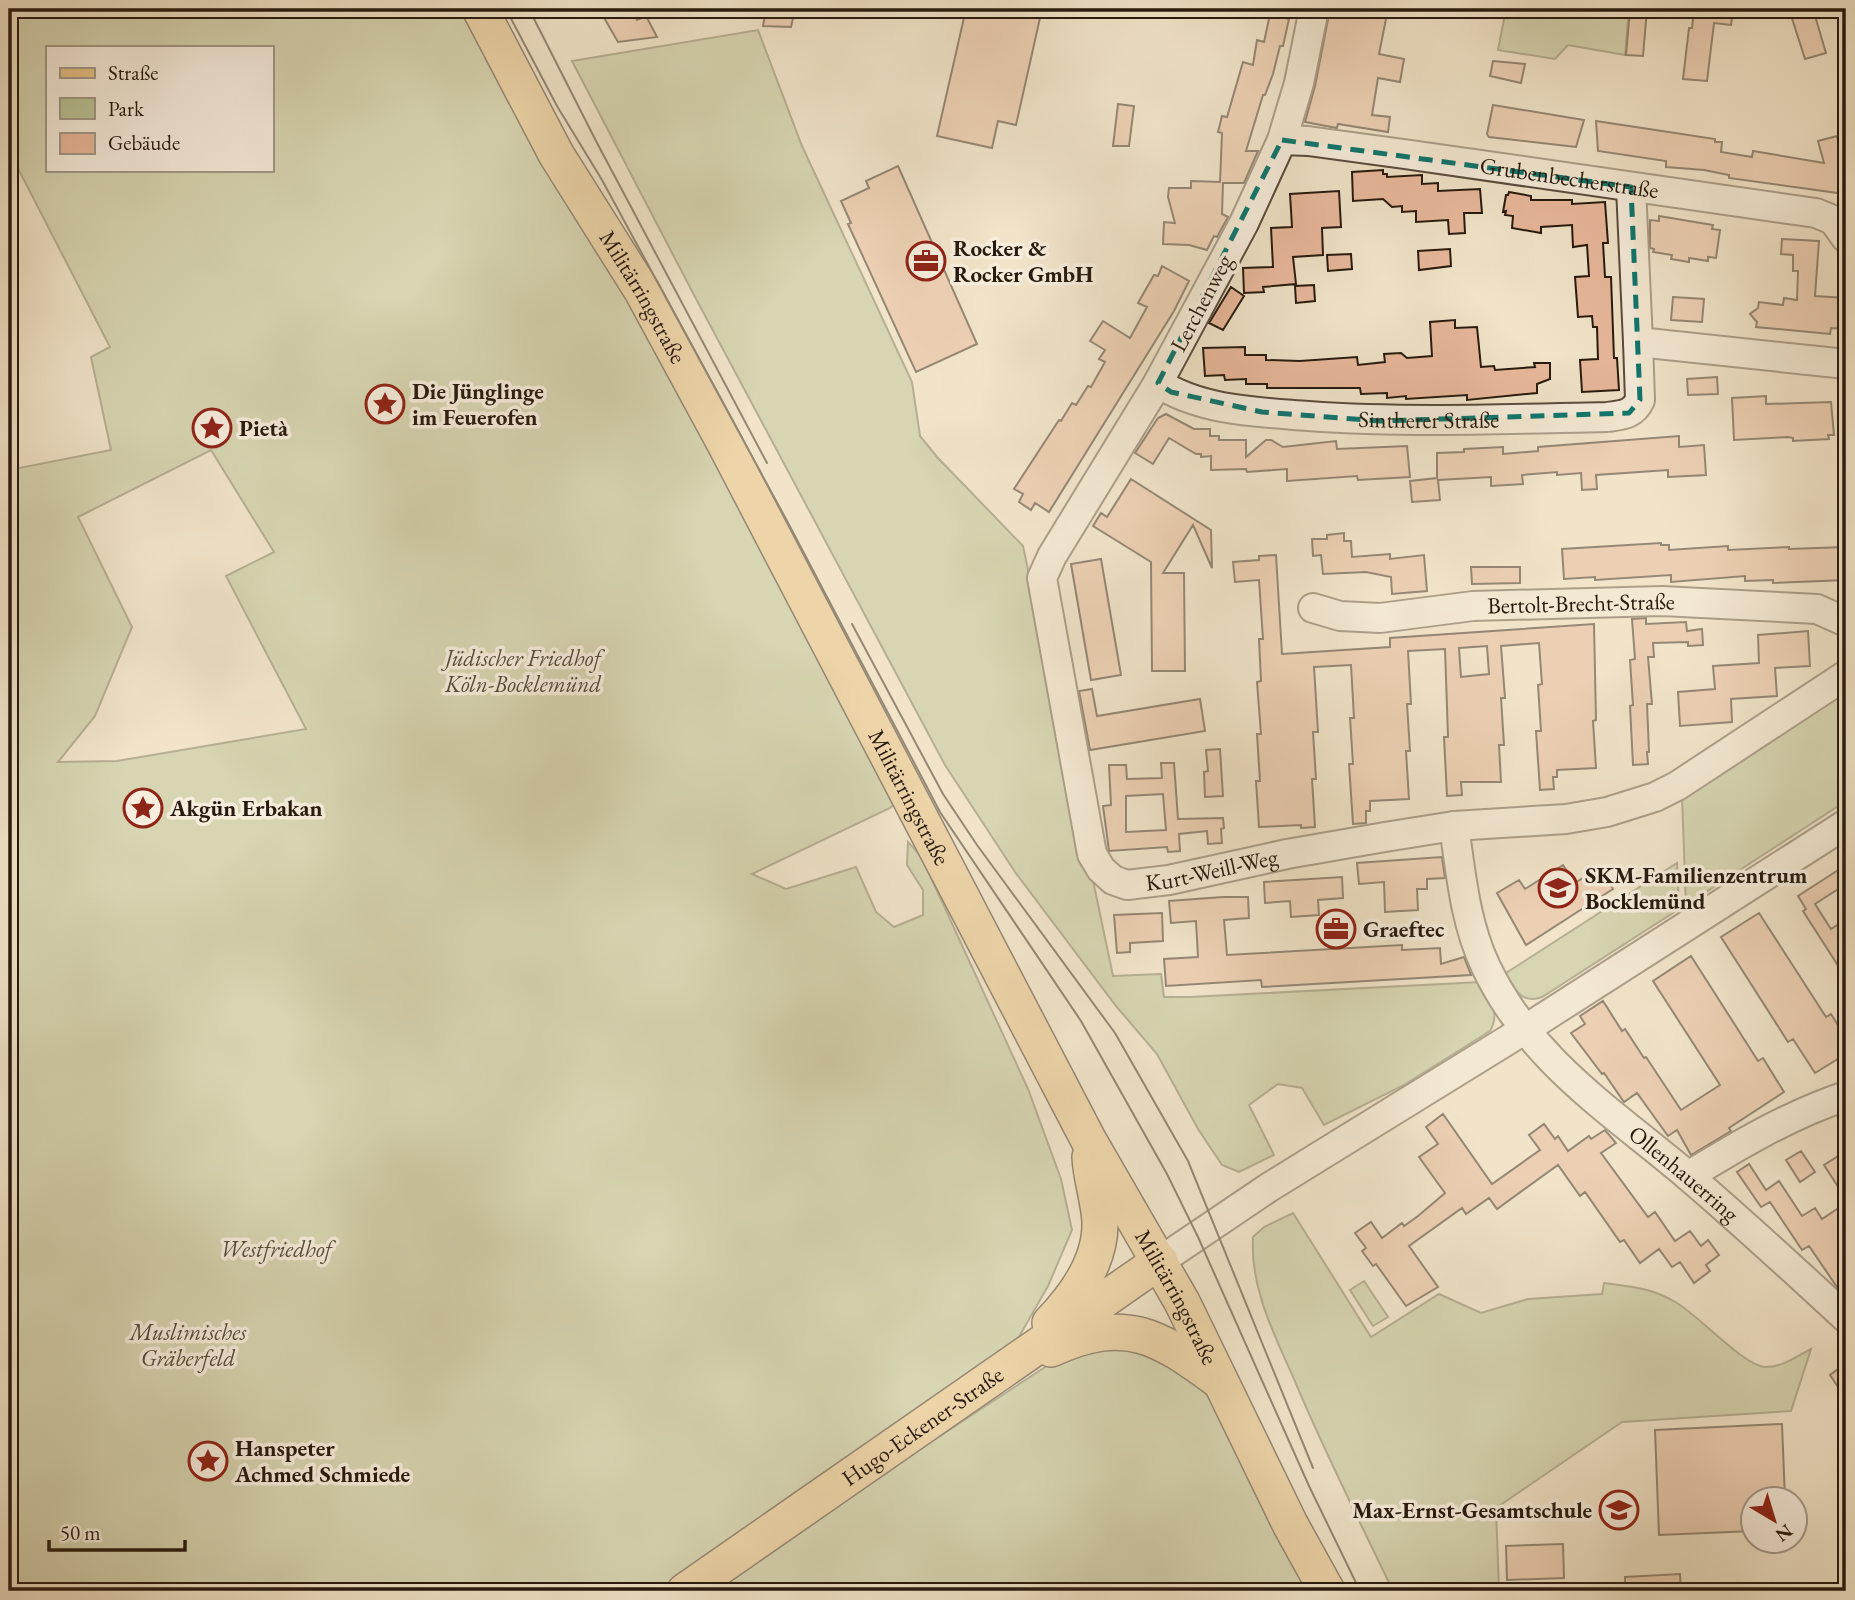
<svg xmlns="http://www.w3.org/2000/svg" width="1855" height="1600" viewBox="0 0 1855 1600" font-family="'EB Garamond',serif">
<rect width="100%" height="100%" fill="#f1e4c9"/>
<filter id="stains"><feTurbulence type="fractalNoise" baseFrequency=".00286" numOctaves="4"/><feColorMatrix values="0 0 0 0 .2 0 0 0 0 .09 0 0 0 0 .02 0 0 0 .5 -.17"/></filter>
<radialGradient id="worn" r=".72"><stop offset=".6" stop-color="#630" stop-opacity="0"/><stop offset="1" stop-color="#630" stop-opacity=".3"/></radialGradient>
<!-- green -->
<path fill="#b9c497" stroke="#706f52" stroke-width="2" fill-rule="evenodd" d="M9,9H467L571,193L901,798L890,808L752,874L786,889L856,867L876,912L894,927L923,915V890L907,865L908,842L921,856L1028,1089L1061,1179L1072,1230L1048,1286L1016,1342L834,1473L658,1591H9V470L111,450L91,357L110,347L9,151ZM47,47H271V170H47ZM211,450L274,552L226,576L306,729L117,761L58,762L95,716L132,627L78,517Z
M1506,9H1629L1625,55L1568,45L1555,59L1498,50Z
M758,30L802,146L912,382L920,436L937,457L1023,546L1113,976L1161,974L1164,997H1190L1481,982C1489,998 1501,1013 1490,1031L1404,1085L1324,1125L1302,1088L1278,1084L1249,1105L1274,1155L1239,1172L1222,1165L1198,1129L1157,1054L1116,1006L1015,872L945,765L694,295L572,61Z
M1846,690V801L1686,905L1682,797Z
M1677,863L1679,909L1542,997C1522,1005 1514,989 1506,973Z
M1293,1213L1371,1337L1439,1294L1481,1313L1528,1299L1602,1294L1604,1283C1633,1287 1652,1288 1677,1303C1699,1316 1743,1365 1765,1367C1781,1368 1797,1356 1811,1349L1791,1411L1622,1422L1496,1508L1499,1591H1393C1359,1520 1324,1451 1294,1379C1274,1334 1250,1288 1253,1237L1264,1227Z
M1364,1281L1388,1317L1373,1326L1350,1290Z
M1095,1345L1175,1359L1208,1395L1314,1591H703L1056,1360Z"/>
<!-- building -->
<path fill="#e8b89b" stroke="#271a0e" stroke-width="2" fill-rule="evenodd" d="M599,9H631L637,20L646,16L657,37L618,42Z
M766,9H795L791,27L763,26Z
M966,9H1042L1016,125L998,121L992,148L937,136Z
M1330,9H1380L1379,12L1387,14L1379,54L1404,59L1400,82L1378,78L1372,115L1390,117L1388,132L1338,124L1337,128L1305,122L1315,86Z
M1630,9H1647L1643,56L1626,55Z
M1694,9H1733L1731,25L1714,23L1707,81L1683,79L1689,28H1692Z
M1789,9H1813L1826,53L1805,59Z
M1270,14L1289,19L1283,46H1280L1273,74L1265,95H1263L1246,151H1258L1244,183H1223L1222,214L1228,217L1217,237L1214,236L1207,250L1189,245L1163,244L1164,222L1175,223L1168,197L1169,188H1191V181L1220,182L1222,133L1218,132L1222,116L1227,117L1243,62L1253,65L1257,40L1264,42Z
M1493,61L1525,64L1521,83L1490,76Z
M1118,104L1134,106L1129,146H1113Z
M1493,105L1584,120L1576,147L1489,137L1487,134Z
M1596,121L1715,139V142H1722L1721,152L1752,157L1753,151L1824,163L1818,141L1837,136L1842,155L1846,156L1845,194L1729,178V175L1704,170L1666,167V161L1598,151Z
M898,166L977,344L916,372L848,224L851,223L841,201L869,188L866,181Z
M1383,170V174H1387V177L1422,175V184L1438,183V191L1480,189L1482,213H1464L1465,233L1449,234L1448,220L1416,222V211L1402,212V206L1392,207L1383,199L1353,201L1352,172Z
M1339,191L1341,227L1322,228L1323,255L1293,257L1296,284L1263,287L1264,292L1244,293L1243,268L1273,267L1271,228L1292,227L1290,194Z
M1509,192L1531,196V200H1572V204L1605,202L1608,243H1603L1605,277H1611L1614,358H1617L1619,390L1582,392L1580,360L1598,359L1597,327H1593L1592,316L1578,317L1575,277L1589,276L1587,245L1573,247L1572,225L1541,227V233L1512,228L1513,216L1505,215L1506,211L1503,212L1506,195H1508Z
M1659,216L1713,225L1712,229L1720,230L1716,258L1708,257V261L1689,258V262L1671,259L1672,255L1653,252L1654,249L1650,248V220L1659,221Z
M1782,239L1819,241L1815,296L1846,298V329L1831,328L1830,334L1756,327L1757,322L1750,314L1758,308L1759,302L1783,305L1784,298L1797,300L1798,271H1793V255L1781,254Z
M1450,249L1451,266L1419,270L1418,251Z
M1351,254L1352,269L1328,271L1327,255Z
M1162,266L1189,281L1174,311L1049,512L1035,503L1031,510L1019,502L1023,494L1014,489L1059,420L1061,421L1072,403L1076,405L1088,386L1091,387L1105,362L1099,359L1105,350L1090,341L1103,321L1130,338L1147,307L1138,303L1154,275L1158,276Z
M1314,285L1315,301L1296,303L1295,286Z
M1231,287L1244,296L1223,330L1209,323Z
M1673,297L1704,299L1702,322L1671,320Z
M1455,320V328L1477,327L1481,367L1494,366L1495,370L1535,367L1534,363H1550V379L1537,384V393L1467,400V395L1406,399V396L1387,398V393L1361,394L1360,388H1267V384H1246V379L1225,380L1224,375L1205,376L1203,348L1245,347V355H1266V360L1300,361L1357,357L1358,365L1385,362L1384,354L1401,353L1407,358L1432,356L1430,322Z
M1717,377L1718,394L1688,395L1687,379Z
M1766,396V404L1831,402L1834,435H1828L1829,439L1793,441V438L1788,437L1734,440L1732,398Z
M1166,414L1194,429H1210V436H1219V440H1246V457L1266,440H1271L1283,447L1336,441L1337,449L1407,446L1410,477L1358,480L1357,476L1287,481V469L1247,472L1246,469L1211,470V456L1201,457V454H1196L1169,438L1153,464L1135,453L1158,418Z
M1679,436V447L1704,445L1706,475L1668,477V470L1596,475L1597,489L1582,490L1581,473L1557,475V472L1522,475L1523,484L1491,486V477L1438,480L1440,500L1412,502L1410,481L1437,478V453L1464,452V449L1503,447V454L1538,451V447Z
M1131,479L1211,530L1212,568L1193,525L1163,573H1184L1185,671H1152L1151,562L1093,526L1101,513L1107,517Z
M1344,533V541H1351L1352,557L1390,554V559L1424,555L1427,591L1392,594L1391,577L1366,572L1323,574L1321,555L1313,556L1312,539H1327V535Z
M1661,543V545H1669V550L1728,546V550L1789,547V549L1845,547L1846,580L1773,583V580L1745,581V576L1671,582V575L1595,580V577L1564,579L1562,549Z
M1276,555L1282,654L1390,647V638L1594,624L1596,720L1593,721L1596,768L1557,770V777H1553L1554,789L1540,790L1536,731H1541L1538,685L1542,684L1539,643L1501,646L1505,698H1501L1504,745H1499L1501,782H1461L1462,795L1447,796L1444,737H1448L1445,649L1408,651L1411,704H1407L1410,751H1406L1409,799L1370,801V811H1366V823L1353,824L1349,764H1353L1350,718H1354L1351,665L1314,667L1318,732H1313L1316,779H1312L1315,827L1301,828V825L1259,827L1256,781H1260L1257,734H1261L1257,682L1261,681L1259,639H1263L1259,580L1235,582L1233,562L1259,560V556ZM1487,646L1489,674L1461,677L1459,648Z
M1101,559L1121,675L1091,680L1071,564Z
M1471,567H1520V583L1472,584Z
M1646,618V624L1686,622L1687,631L1702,629L1703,645L1688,646V642L1653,643L1654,657H1648L1652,704H1647L1649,752H1647L1648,764L1633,765L1630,706L1633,705L1630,660L1635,659L1632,619Z
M1808,631L1810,666L1775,668L1777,696L1731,699L1732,722L1680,726L1678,692L1715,689L1713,666L1759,663L1758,635Z
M1092,689L1097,716L1200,699L1205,731L1090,750L1079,691Z
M1220,749L1223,796L1205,797L1204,772L1208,771L1206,750Z
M1161,763H1174L1178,819L1223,818L1224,828L1221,829L1222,843L1208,844L1207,831L1179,834L1180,851L1168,852L1167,847L1109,851L1103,806L1111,805L1109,765H1126L1127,779L1162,778ZM1163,794L1166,830L1126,832V796Z
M1442,857L1445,878L1427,879V889H1417L1418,910L1385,912L1384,882L1359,884L1357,863Z
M1563,865L1575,883L1600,867L1613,889L1526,945L1497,893L1519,880L1525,889Z
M1846,865V884L1815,904L1831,929L1846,919V978L1803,911L1806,909L1798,896Z
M1342,877L1343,898L1318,900L1319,915L1291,917L1290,901L1265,903L1264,882Z
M1223,897H1248L1249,918L1224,920L1227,955L1402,945V950L1440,948L1441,964L1464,957L1471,975L1262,987L1261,980L1166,986L1164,959L1198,957L1196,921L1171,923L1169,901Z
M1162,913L1163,941L1130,943V952L1117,953L1114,915Z
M1759,913L1826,1017L1831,1014L1846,1038V1054L1815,1073L1793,1039L1788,1042L1721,937Z
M1691,956L1758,1061L1763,1058L1784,1092L1729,1128L1731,1131L1691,1155L1677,1130L1668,1136L1637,1093L1624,1102L1604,1073L1602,1074L1571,1033L1585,1024L1580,1016L1603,1001L1622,1031L1625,1029L1644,1058L1646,1057L1681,1110L1720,1085L1653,981Z
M1443,1114L1492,1184L1540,1150L1529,1135L1544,1124L1555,1139L1558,1136L1568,1151L1589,1136L1591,1139L1605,1130L1616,1143L1601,1153L1648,1217L1655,1212L1675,1241L1690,1231L1701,1246L1708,1240L1719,1255L1706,1265L1710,1271L1694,1283L1680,1262L1672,1267L1659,1249L1640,1263L1624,1240L1620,1242L1585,1192L1580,1196L1558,1165L1497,1209L1489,1198L1466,1214L1462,1208L1409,1246L1438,1287L1406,1306L1376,1264L1373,1266L1362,1251L1366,1248L1355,1233L1371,1222L1382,1238L1402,1223L1404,1226L1418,1216L1445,1193L1419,1157L1438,1144L1426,1127Z
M1801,1151L1815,1172L1800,1182L1786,1160Z
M1840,1155L1846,1165V1199L1824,1165Z
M1749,1164L1766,1190L1779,1181L1802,1216L1815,1208L1822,1219L1846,1203V1281L1837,1287L1809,1246L1802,1250L1770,1202L1761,1207L1737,1172Z
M1846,1363V1399L1830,1375Z
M1782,1424L1785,1499H1754V1531L1659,1535L1655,1430Z
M1563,1544L1564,1578L1507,1580L1506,1546Z
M1680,1574L1681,1591H1625V1577Z"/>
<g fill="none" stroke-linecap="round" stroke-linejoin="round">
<defs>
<g id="minor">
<path id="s1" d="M1314,9L1299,83L1282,140L1244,223L1158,383L1052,556L1042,578L1092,854L1101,869L1113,880L1127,885L1169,880L1287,854L1385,837L1454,826L1566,819L1607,812L1655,797L1677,786L1846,675"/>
<path id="s2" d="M1282,140L1308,141L1404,154L1816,213L1833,220L1846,238"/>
<path d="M1631,187L1638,342"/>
<path id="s3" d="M1158,383C1201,411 1258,412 1308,416C1407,423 1507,419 1607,417C1622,415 1633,415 1640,400L1638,342L1846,364"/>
<path id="s4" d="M1313,608L1340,616L1380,618L1473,606L1662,601L1817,609L1846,622"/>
<path id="s5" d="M1454,826C1461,874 1465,923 1486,967C1531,1061 1610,1110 1687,1175C1741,1221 1794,1270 1846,1318"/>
<path d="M1688,1176C1739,1145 1789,1115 1846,1096"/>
<path d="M1160,1261L1268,1188L1524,1030L1846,824"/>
</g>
<g id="major">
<path id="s6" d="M480,9L556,154L642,291L725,444L1089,1141L1182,1302L1290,1524L1327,1591"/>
<path d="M1050,1323C1076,1296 1101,1261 1100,1222C1099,1200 1091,1179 1090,1157"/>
<path d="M1051,1349C1126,1315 1158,1336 1218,1380"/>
<path id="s7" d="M685,1591L1160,1261"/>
</g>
</defs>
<!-- minor casing -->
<use href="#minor" stroke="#5a4c3d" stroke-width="32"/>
<!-- major casing -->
<use href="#major" stroke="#271a0e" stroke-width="38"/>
<!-- minor -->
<use href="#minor" stroke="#f6eddc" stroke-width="28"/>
<!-- major -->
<use href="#major" stroke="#e8c284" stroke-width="35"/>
<!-- tram -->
<path stroke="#271a0e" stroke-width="2" d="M506,9L557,106L602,180L786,519L940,812L1081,1021L1167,1174L1198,1237L1309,1486L1360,1591
M529,9L596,141L767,463
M852,624L943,794L977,845L1115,1033L1188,1161L1313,1468"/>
</g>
<!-- marked area -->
<path d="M0 0H1855V1600H0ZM1282,140L1631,187L1640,400L1629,413L1380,421L1262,412L1171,392L1158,383Z" fill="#f1e4c9" fill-opacity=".55" fill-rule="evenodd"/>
<path fill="none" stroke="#0f766e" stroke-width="5" stroke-dasharray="14 9" stroke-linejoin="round" d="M1282,140L1631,187L1640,400L1629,413L1380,421L1262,412L1171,392L1158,383Z"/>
<!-- icons -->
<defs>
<symbol id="office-ring" viewBox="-11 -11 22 22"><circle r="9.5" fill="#f6eddc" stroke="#8f2418" stroke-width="1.5"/><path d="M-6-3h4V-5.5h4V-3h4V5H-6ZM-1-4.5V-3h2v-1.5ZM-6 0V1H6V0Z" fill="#8f2418"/></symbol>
<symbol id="sight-ring" viewBox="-11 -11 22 22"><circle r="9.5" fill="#f6eddc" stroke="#8f2418" stroke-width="1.5"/><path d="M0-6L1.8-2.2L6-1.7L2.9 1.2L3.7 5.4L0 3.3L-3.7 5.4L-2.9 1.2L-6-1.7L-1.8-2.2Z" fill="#8f2418"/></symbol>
<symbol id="school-ring" viewBox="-11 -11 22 22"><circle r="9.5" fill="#f6eddc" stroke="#8f2418" stroke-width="1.5"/><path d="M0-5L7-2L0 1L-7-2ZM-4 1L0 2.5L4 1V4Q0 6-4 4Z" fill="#8f2418"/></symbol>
</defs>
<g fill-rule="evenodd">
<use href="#office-ring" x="904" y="239" width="44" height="44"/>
<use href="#sight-ring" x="363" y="382" width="44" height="44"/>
<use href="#sight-ring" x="190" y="406" width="44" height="44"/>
<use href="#sight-ring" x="121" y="786" width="44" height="44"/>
<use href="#school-ring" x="1536" y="866" width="44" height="44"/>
<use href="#office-ring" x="1314" y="907" width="44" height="44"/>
<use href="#sight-ring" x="186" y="1439" width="44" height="44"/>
<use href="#school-ring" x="1597" y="1488" width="44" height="44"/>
</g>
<g text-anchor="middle" stroke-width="7" stroke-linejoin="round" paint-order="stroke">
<!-- street labels -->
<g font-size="23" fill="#271a0e" stroke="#f6eddc">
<text dy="8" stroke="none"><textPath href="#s2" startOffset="290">Grubenbecherstraße</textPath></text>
<text dy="8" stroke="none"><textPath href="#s6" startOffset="331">Militärringstraße</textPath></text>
<text transform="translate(1201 303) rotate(-62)" y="8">Lerchenweg</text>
<text dy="8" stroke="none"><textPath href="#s3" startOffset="276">Sintherer Straße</textPath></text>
<text dy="8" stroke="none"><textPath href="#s4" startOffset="270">Bertolt-Brecht-Straße</textPath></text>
<text dy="8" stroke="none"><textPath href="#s6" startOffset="898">Militärringstraße</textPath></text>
<text dy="8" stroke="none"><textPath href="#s1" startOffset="1050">Kurt-Weill-Weg</textPath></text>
<text dy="8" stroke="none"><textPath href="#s5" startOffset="434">Ollenhauerring</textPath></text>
<text dy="8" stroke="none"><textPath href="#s6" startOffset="1465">Militärringstraße</textPath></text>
<text dy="8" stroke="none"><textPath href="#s7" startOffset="289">Hugo-Eckener-Straße</textPath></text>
</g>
<!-- poi labels -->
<g font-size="23" font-weight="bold" fill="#271a0e" stroke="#f6eddc" text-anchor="start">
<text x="953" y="256">Rocker &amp;<tspan x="953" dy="26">Rocker GmbH</tspan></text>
<text x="412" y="399">Die Jünglinge<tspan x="412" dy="26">im Feuerofen</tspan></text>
<text x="239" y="436">Pietà</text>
<text x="170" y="816">Akgün Erbakan</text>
<text x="1585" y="883">SKM-Familienzentrum<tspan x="1585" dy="26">Bocklemünd</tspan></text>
<text x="1363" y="937">Graeftec</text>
<text x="235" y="1456">Hanspeter<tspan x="235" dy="26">Achmed Schmiede</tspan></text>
<text x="1592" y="1518" text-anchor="end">Max-Ernst-Gesamtschule</text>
</g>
<!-- park labels -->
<g font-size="23" font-style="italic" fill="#534d37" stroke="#f6eddc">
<text x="523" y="666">Jüdischer Friedhof<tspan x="523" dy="26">Köln-Bocklemünd</tspan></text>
<text x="276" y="1257">Westfriedhof</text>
<text x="188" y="1340">Muslimisches<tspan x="188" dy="26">Gräberfeld</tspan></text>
</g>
</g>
<!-- margin -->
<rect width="1855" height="1600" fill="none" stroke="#f1e4c9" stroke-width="35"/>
<rect x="10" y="10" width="1834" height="1579" fill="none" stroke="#271a0e" stroke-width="3.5"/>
<rect x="18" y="18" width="1820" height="1565" fill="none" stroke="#271a0e" stroke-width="2"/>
<!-- legend -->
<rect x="46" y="46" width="228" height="126" fill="#f6eddc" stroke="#a3998a" stroke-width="2"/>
<rect x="60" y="68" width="35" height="10" fill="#e8c284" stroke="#a3998a" stroke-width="2"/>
<text x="108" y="80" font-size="21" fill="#271a0e">Straße</text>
<rect x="60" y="98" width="35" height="21" fill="#b9c497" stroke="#a3998a" stroke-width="2"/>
<text x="108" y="116" font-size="21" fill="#271a0e">Park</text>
<rect x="60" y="133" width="35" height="21" fill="#e8b89b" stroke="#a3998a" stroke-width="2"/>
<text x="108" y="150" font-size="21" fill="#271a0e">Gebäude</text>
<!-- north arrow -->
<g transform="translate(1774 1520) rotate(142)"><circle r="33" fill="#f6eddc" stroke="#a3998a" stroke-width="2"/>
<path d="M0-5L12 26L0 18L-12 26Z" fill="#8f2418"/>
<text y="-10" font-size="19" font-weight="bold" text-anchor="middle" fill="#271a0e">N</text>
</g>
<!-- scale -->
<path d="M49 1540v10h136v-10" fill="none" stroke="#271a0e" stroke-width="3.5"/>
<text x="60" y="1540" font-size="21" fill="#271a0e" stroke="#f6eddc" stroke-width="5" paint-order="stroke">50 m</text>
<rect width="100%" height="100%" filter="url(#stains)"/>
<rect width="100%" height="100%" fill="url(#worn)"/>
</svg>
